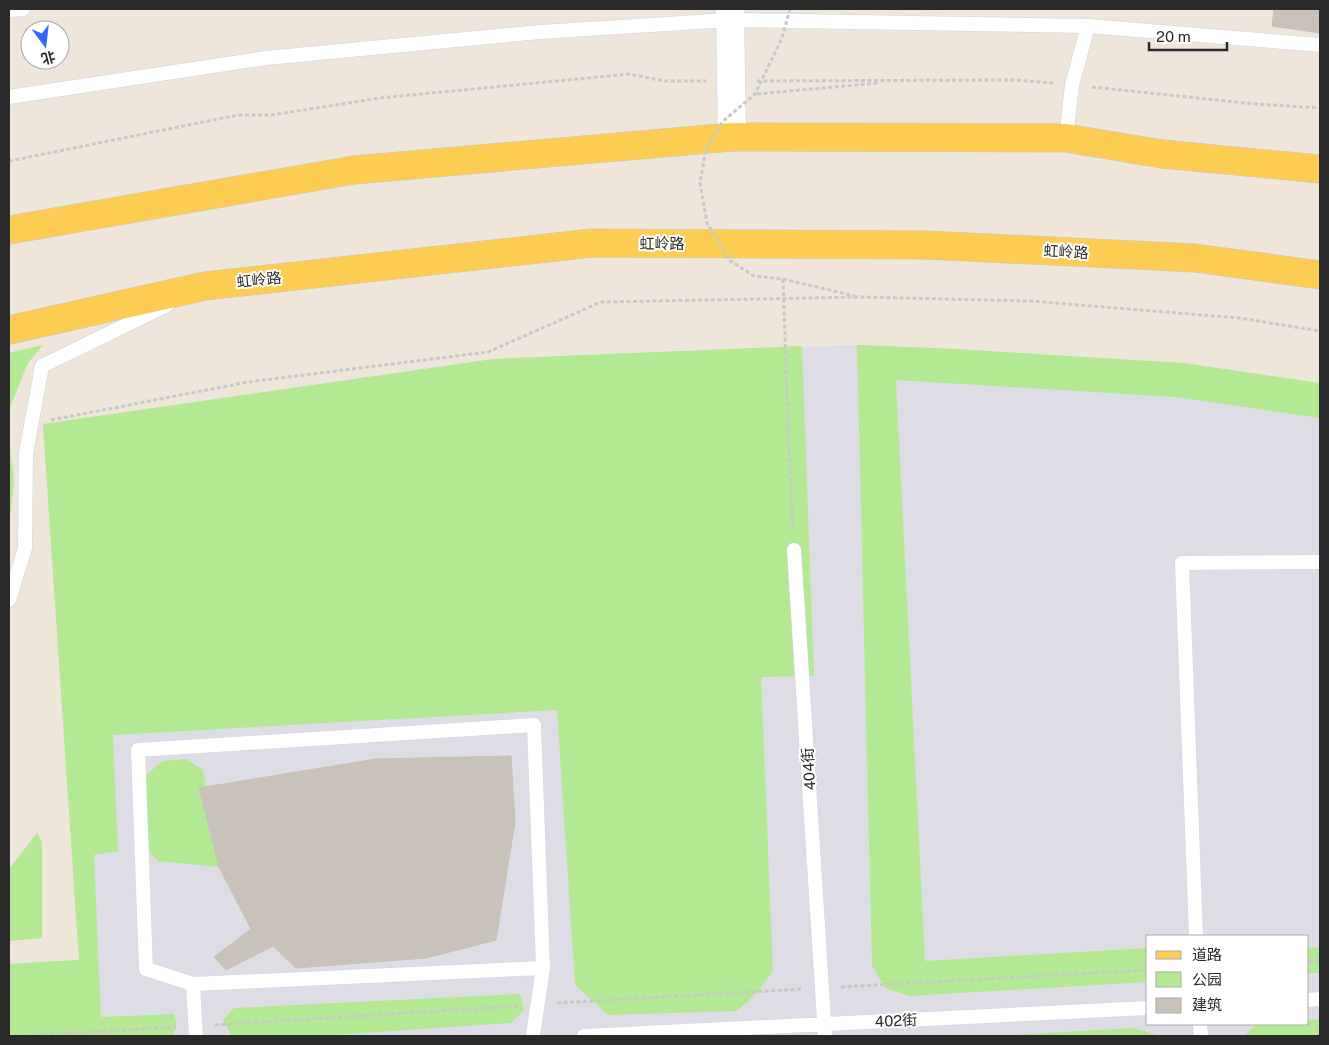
<svg xmlns="http://www.w3.org/2000/svg" width="1329" height="1045" viewBox="0 0 1329 1045" font-family="'Public Sans','Noto Sans SC',sans-serif">
<rect width="100%" height="100%" fill="#eee5db"/>
<!-- industrial -->
<path fill="#dedce5" fill-rule="evenodd" d="M857,345L957,349L1320,384V1036H9V964L79,960L43,424L493,359ZM1148,936H1308V1024H1148Z"/>
<!-- green -->
<path fill="#b4e993" d="M43,345L28,363L9,410V353Z
M857,345L957,349L1184,363L1320,383V418L1176,397L896,380L925,961L1148,948V982L909,996L885,988L872,966Z
M802,346L814,676L761,677L773,971L757,993L737,1011L608,1015L575,985L557,710L113,735L118,851L94,855L101,1017L174,1014L177,1024L172,1036H9V964L79,960L43,424L493,359Z
M9,439L14,481L11,512L9,513Z
M186,759L203,770L206,787L199,789L219,867L158,861L143,845L139,796L146,775L163,761Z
M37,833L42,842V938L9,941V869Z
M1320,947V973H1308V948Z
M520,994L524,1010L511,1023L319,1036H232L223,1020L234,1008Z
M1320,1019V1036H1244L1257,1024H1308V1020Z
M1133,1028L1161,1036H995Z"/>
<!-- building -->
<path fill="#c9c2bb" stroke="#c9c1b5" d="M1274,9H1320V33L1272,26Z
M511,756L515,822L496,940L426,958L296,968L273,946L226,970L214,957L251,929L219,867L199,788L376,759Z"/>
<g fill="none" stroke-linecap="round" stroke-linejoin="round">
<defs>
<path id="service" d="M9,10L23,9
M9,97L266,58L540,32L730,20L1088,26L1320,45
M1066,138L1072,85L1088,26
M794,550L825,1036
M9,600L25,548L26,453L42,366L167,305
M1196,936L1182,563L1320,562
M193,984L543,968
M1308,1000L1320,999
M1200,1024L1201,1036
M196,1036L193,984L146,969L138,750L534,725L543,968L533,1036
M584,1036L1148,1008"/>
<path id="minor" d="M730,9L732,137"/>
<path id="primary" d="M9,230L354,170L732,137L1066,138L1162,154L1320,169
M9,330L205,286L592,243L926,245L1195,258L1320,275"/>
</defs>
<!-- service casing -->
<use href="#service" stroke="#d0d5e4" stroke-width="15"/>
<!-- minor casing -->
<use href="#minor" stroke="#d0d5e4" stroke-width="29"/>
<!-- primary casing -->
<use href="#primary" stroke="#c8c8c8" stroke-width="29"/>
<!-- path -->
<path stroke="#c8c8c8" stroke-width="3" stroke-dasharray="4 2.5" stroke-linecap="butt" d="M757,81L1014,80L1053,83
M1092,87L1255,104L1320,108
M757,94L878,83
M9,161L238,115H272L380,98L629,74L664,81H706
M783,279L855,296
M51,420L248,382L488,352L601,302L861,297L1030,301L1239,318L1320,331
M788,426L793,530
M1308,961L1320,960
M841,987L1148,970
M557,1003L803,989
M215,1025L518,1006
M18,1036L176,1027"/>
<!-- service -->
<use href="#service" stroke="#fff" stroke-width="14"/>
<!-- minor -->
<use href="#minor" stroke="#fff" stroke-width="28"/>
<!-- primary -->
<use href="#primary" stroke="#fccd52" stroke-width="28"/>
<!-- path-bridge -->
<path stroke="#c8c8c8" stroke-width="3" stroke-dasharray="4 2.5" stroke-linecap="butt" d="M788,426L783,279L754,276L729,260L707,223L700,183L706,149L722,122L755,94L782,38L790,9"/>
</g>
<g text-anchor="middle" stroke-width="4" stroke-linejoin="round" paint-order="stroke">
<!-- street labels -->
<g font-size="15" fill="#2a2a2a" stroke="#fff">
<text x="662" y="249">虹岭路</text>
<text transform="translate(1066 252) rotate(3)" y="5">虹岭路</text>
<text transform="translate(259 280) rotate(-6)" y="5">虹岭路</text>
<text transform="translate(809 769) rotate(-94)" y="5">404街</text>
<text transform="translate(896 1021) rotate(-3)" y="5">402街</text>
</g>
</g>
<!-- border -->
<rect width="1329" height="1045" fill="none" stroke="#2a2a2a" stroke-width="20"/>
<!-- legend -->
<rect x="1146" y="935" width="162" height="90" fill="#ffffff" stroke="#aaaaaa"/>
<rect x="1156" y="951" width="25" height="8" fill="#fccd52" stroke="#aaaaaa"/>
<text x="1192" y="960" font-size="15" fill="#2a2a2a">道路</text>
<rect x="1156" y="972" width="25" height="15" fill="#b4e993" stroke="#aaaaaa"/>
<text x="1192" y="985" font-size="15" fill="#2a2a2a">公园</text>
<rect x="1156" y="998" width="25" height="15" fill="#c9c2bb" stroke="#aaaaaa"/>
<text x="1192" y="1010" font-size="15" fill="#2a2a2a">建筑</text>
<!-- north arrow -->
<g transform="translate(45 45) rotate(165)"><circle r="24" fill="#ffffff" stroke="#aaaaaa"/>
<path d="M0-4L9 19L0 12L-9 19Z" fill="#3765ff"/>
<text y="-8" font-size="14" font-weight="bold" text-anchor="middle" fill="#2a2a2a">北</text>
</g>
<!-- scale -->
<path d="M1149 42v8h78v-8" fill="none" stroke="#2a2a2a" stroke-width="2.5"/>
<text x="1156" y="42" font-size="15" fill="#2a2a2a" stroke="#ffffff" stroke-width="4" paint-order="stroke">20 m</text>
</svg>
